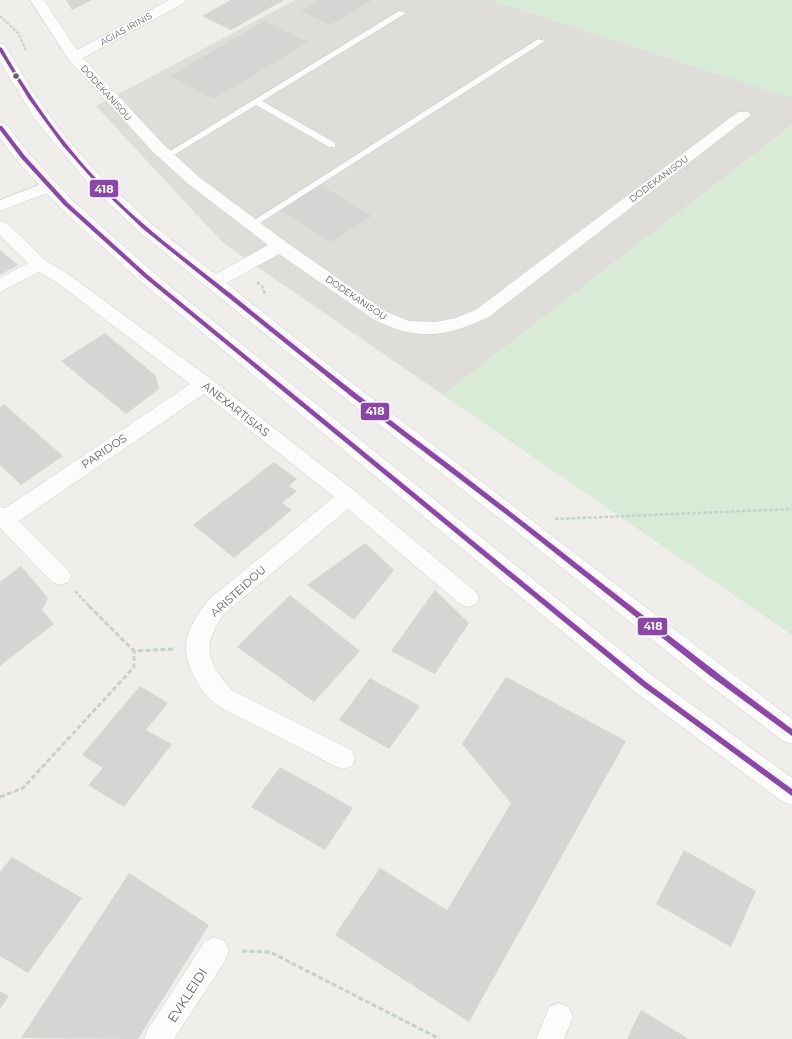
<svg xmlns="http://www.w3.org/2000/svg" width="792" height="1039" viewBox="0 0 792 1039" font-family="Montserrat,sans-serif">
<rect width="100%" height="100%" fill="#efeeea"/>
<!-- industrial -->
<path fill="#dfddda" d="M295,0H490L792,98V125L443,395L223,243L96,106Z"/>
<!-- green -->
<path fill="#d8ebd6" d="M490,0H792V98Z
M792,125V635L443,395Z"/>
<!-- building -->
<path fill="#d6d5d3" d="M66,0H92L72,10Z
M231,0H284L231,30L202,16Z
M318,0H372L330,25L300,11Z
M264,21L308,42L214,99L170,76Z
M319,184L372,216L331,242L278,209Z
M0,250L18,265L0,275Z
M105,333L156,376L159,389L126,414L61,361Z
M4,404L63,456L21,485L0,465V407Z
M274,462L297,479L289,486L297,491L282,503L292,510L234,558L193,525Z
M365,543L394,570L354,620L307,585Z
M21,566L48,598L42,610L54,624L0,666V582Z
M435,590L469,623L435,674L391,651Z
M290,595L360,651L314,702L237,647Z
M506,677L626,741L469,1022L335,935L380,868L447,910L511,803L462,744Z
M370,678L420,706L389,749L339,720Z
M140,686L168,703L146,730L172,744L124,807L88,785L103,768L82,755Z
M280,767L353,808L325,850L251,807Z
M684,850L756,891L731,947L656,904Z
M12,857L82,898L28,973L0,956V872Z
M129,873L209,925L138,1039L21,1038Z
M0,991L9,996L0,1009Z
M641,1010L689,1039H627Z"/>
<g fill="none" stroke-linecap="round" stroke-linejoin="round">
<defs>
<path id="lane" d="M399,11L406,13L262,101L335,143V147H329L256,105L169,158H166L162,156Z
M538,39L545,41L255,226L252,227L248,224Z"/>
<path id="street" d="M30,0H44L77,50L169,0H186L184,3L83,58L165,146L199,177L286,242L385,311L409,321L436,322L456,318L477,309L738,112H748L751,115L489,317C446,337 417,342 373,319L279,254L219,287L213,289L207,287L204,283L207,279L268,245L187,183L153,152L69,60Z
M49,181L55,182L57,186L55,190L0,211V200Z
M0,221L6,222L45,260L68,274L211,379L355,491L476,592L479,598L476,604L468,607L460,604L348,509L224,614C201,646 207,662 232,690L352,750L355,758L352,766L343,769L334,766C307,751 279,737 251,723C240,717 226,712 216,704C200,692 184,664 186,643C188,627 199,613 208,600L334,497L204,394L19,521L68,570L71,576L68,582L60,585L52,582L0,528V507L5,508L190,384L56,282L39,272L0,292V278L28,263L0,236Z
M215,937L225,941L229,951L225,961L174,1039H144L148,1029L205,941Z
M559,1003L569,1007L573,1017L564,1039H536L549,1007Z"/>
<path id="secondary" d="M0,43L5,45L35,95L64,135L100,176L152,224L347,379L792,719V744L783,741L713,688L508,525L333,389L139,232L88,183L36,121L0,62Z
M0,122L6,124L29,153L72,200L154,273L653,676L792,778V805L783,802L635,692L140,281L60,208L17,161L0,138Z"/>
</defs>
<!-- lane casing -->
<use href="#lane" stroke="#cbcccc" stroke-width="1"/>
<!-- street casing -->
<use href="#street" stroke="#cbcccc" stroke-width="1"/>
<!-- secondary casing -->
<use href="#secondary" stroke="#cacacb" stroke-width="1"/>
<!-- path-far2 -->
<path stroke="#cacfcc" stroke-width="2" stroke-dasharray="3 1.5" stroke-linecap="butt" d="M0,16L18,33L26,50"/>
<!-- path-far1 -->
<path stroke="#cacfcc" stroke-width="2.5" stroke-dasharray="3.5 2" stroke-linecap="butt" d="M257,282L262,286L266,296
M555,519L792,509
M75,591L90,607"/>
<!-- path -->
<path stroke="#cacfcc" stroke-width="3" stroke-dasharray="5 2.5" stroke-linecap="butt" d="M89,606L134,651L173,649
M0,797L23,788L134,667V651
M242,951L270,952L440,1039"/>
<!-- lane -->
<use href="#lane" fill="#fdfcfc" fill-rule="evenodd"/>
<!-- street -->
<use href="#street" fill="#fdfcfc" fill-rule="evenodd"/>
<!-- secondary -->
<use href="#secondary" fill="#fdfcfc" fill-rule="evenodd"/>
<defs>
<path id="bus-1" d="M0,47L2,48C41,117 87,176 147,227C174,250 202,271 230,293C302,352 375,409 450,465C564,552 676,643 792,729V736L709,675L512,519L352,397L143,229L101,189L63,146L28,98L0,52Z
M0,126H2L25,156L68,203L149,276L646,682L792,789V796L642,686L145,278L64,205L21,158L0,130Z"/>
</defs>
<!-- bus-1 casing -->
<use href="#bus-1" stroke="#fff" stroke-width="3"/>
<!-- bus-1 -->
<use href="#bus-1" fill="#8e44ad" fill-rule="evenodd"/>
</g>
<!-- markers -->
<circle fill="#5f6368" stroke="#fff" stroke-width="1.5" cx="16" cy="76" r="3.5"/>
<g text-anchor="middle" stroke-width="3" stroke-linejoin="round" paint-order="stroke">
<!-- far-street labels -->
<g font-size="9" fill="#5f6368" stroke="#fff">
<text transform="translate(126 29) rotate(-29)" y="3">AGIAS IRINIS</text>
<text transform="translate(106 93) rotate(48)" y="3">DODEKANISOU</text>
<text transform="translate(659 179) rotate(-37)" y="3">DODEKANISOU</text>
<text transform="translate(356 298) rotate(34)" y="3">DODEKANISOU</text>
</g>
<!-- street labels -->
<g font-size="11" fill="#5f6368" stroke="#fff">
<text transform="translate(236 409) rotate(38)" y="4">ANEXARTISIAS</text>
<text transform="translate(104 451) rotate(-34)" y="4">PARIDOS</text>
<text transform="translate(238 591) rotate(-42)" y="4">ARISTEIDOU</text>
</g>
<!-- near-street labels -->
<g font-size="13" fill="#5f6368" stroke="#fff">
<text transform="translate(187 995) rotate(-57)" y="5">EVKLEIDI</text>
</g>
</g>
<g stroke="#fff" stroke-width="1.5">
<rect x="89" y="179" width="30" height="19" rx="4" fill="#8e44ad"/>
<rect x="360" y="402" width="30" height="19" rx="4" fill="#8e44ad"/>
<rect x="637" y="617" width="31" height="19" rx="4" fill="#8e44ad"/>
</g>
<g font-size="11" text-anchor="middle" font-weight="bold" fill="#fff">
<text x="104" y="193">418</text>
<text x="375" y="415">418</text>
<text x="653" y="630">418</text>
</g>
</svg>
